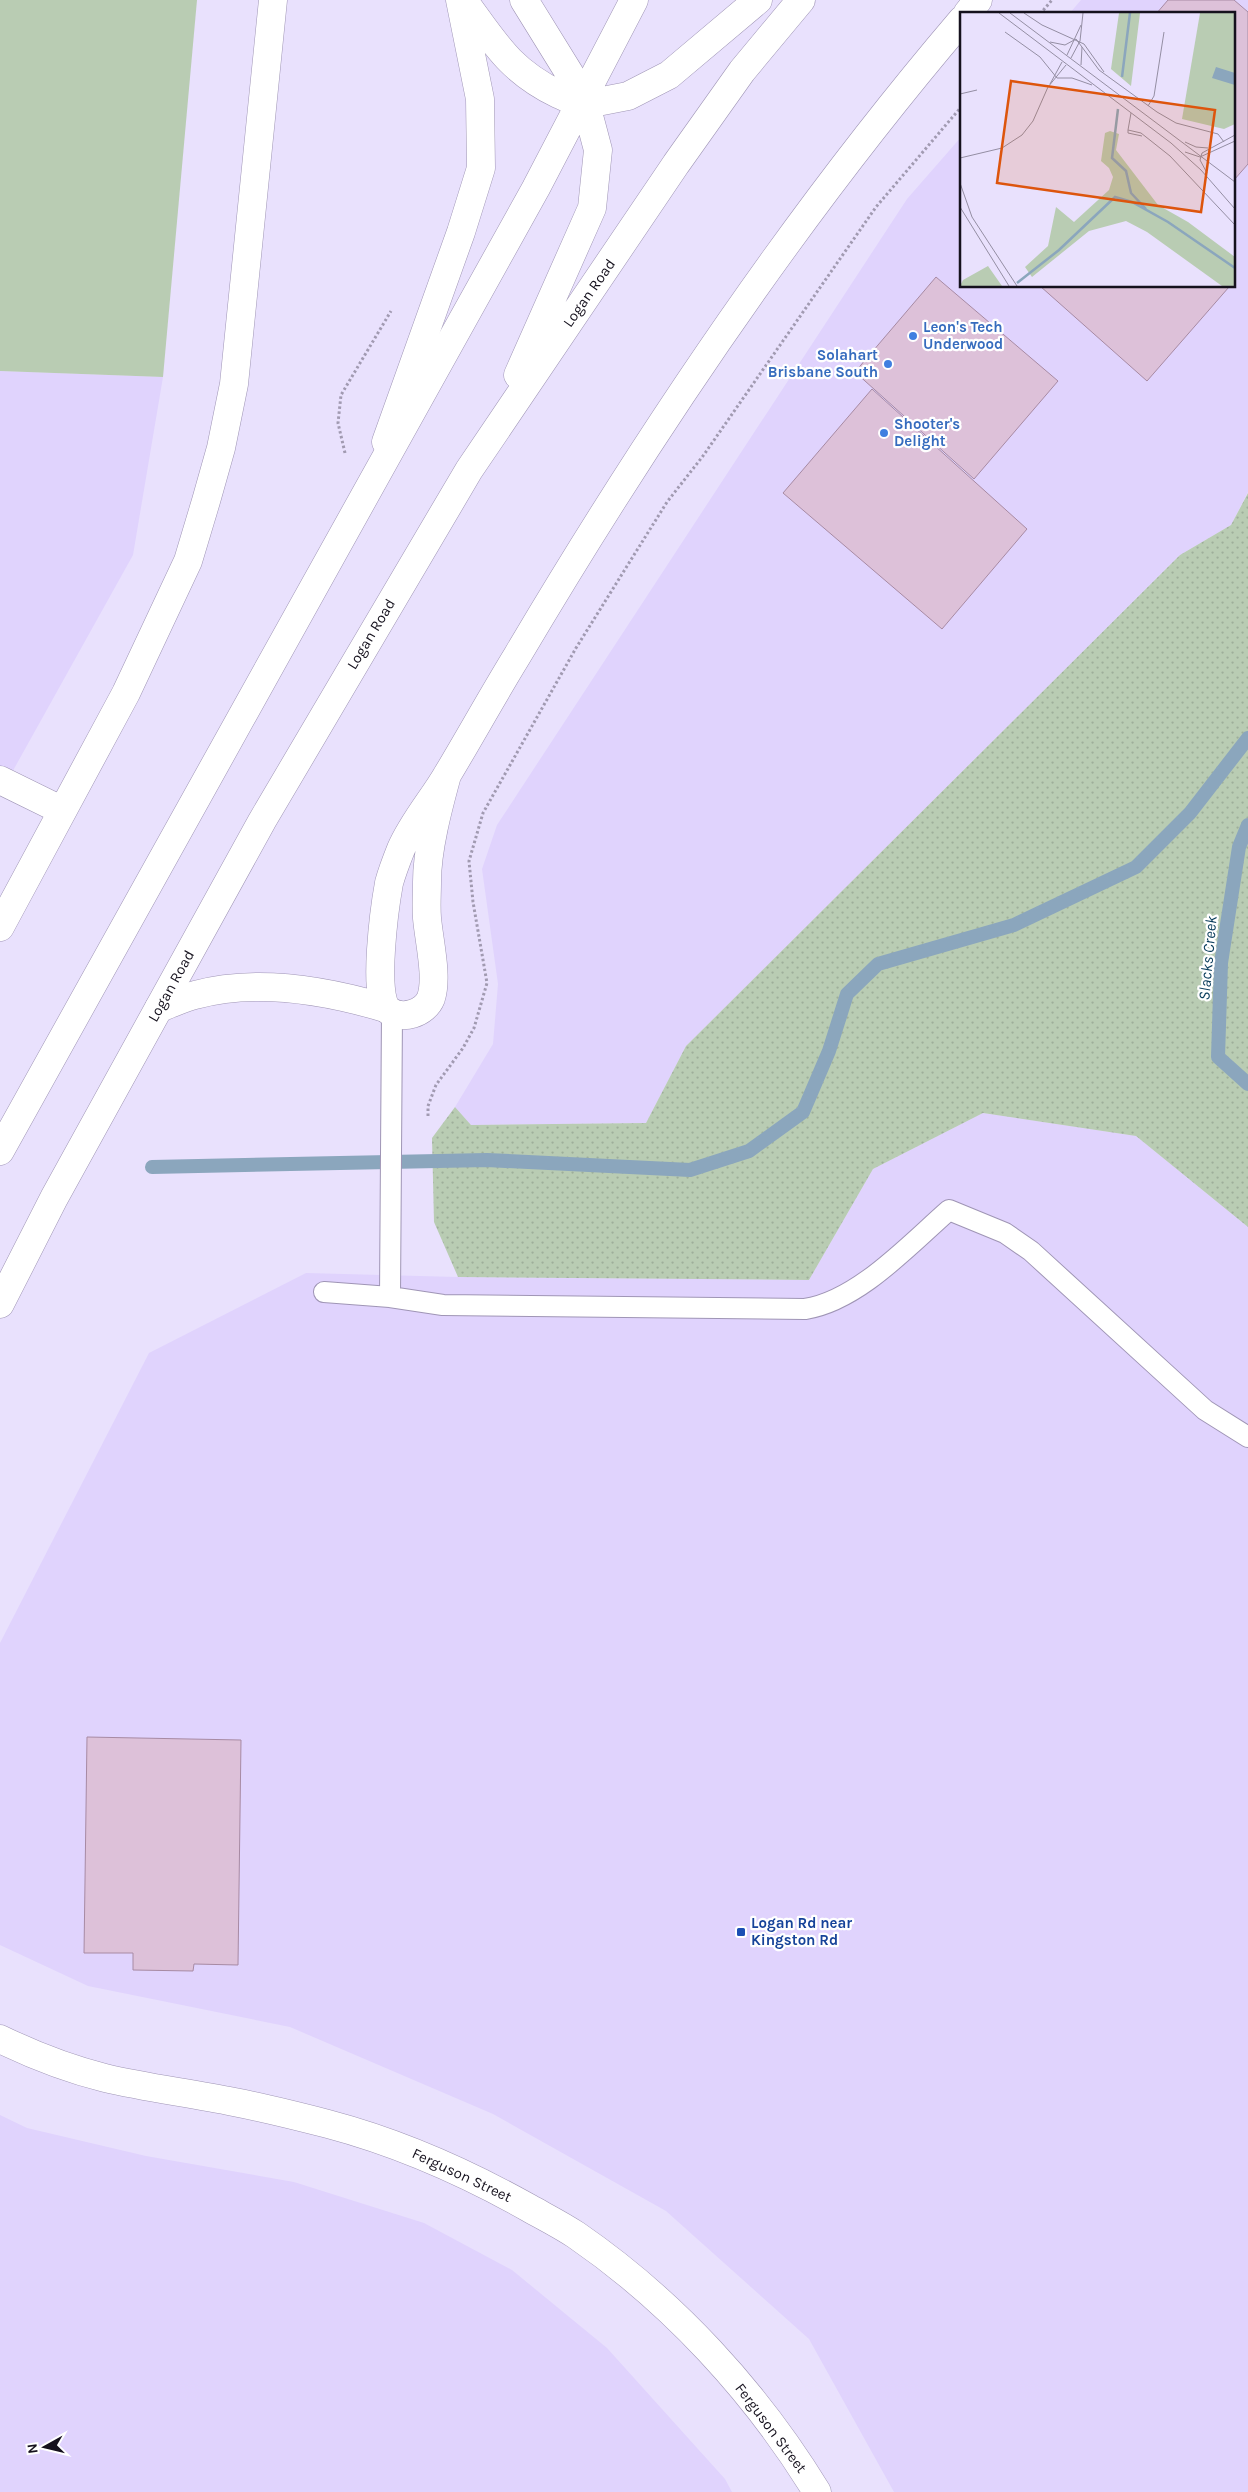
<svg xmlns="http://www.w3.org/2000/svg" width="1248" height="2492" viewBox="0 0 1248 2492" font-family="Karla,sans-serif">
<defs>
<pattern id="grass-dots" width="8" height="8" patternUnits="userSpaceOnUse" patternTransform="scale(1.25)"><rect width="8" height="8" fill="#b9ccb3"/><path d="M2 2h.1M6 6h.1" fill="none" stroke="#9eae9a" stroke-width="1.8" stroke-linecap="round"/></pattern>
</defs>
<rect width="100%" height="100%" fill="#e9e1fd"/>
<!-- built -->
<path fill="#e0d3fd" d="M1081,0H1248V492L1231,525L1180,555L686,1046L646,1123L471,1125L455,1107L493,1044L498,984L482,869L497,825L907,199L962,136V286H1234V14H1069Z
M0,371L163,377L133,555L0,794Z
M983,1113L1136,1136L1248,1227V2492H894L809,2339L666,2211L493,2114L290,2027L88,1986L0,1945V1643L149,1353L306,1273L458,1277L809,1280L873,1169Z
M0,2115L27,2128L146,2156L294,2182L424,2223L512,2270L607,2348L725,2479L732,2492H0Z"/>
<!-- grass -->
<path fill="url(#grass-dots)" d="M1248,493V1227L1136,1136L983,1113L873,1169L809,1280L458,1277L434,1222L432,1138L455,1107L471,1125L646,1123L686,1046L1180,555L1231,525Z"/>
<!-- pitch -->
<path fill="#b9ccb3" d="M0,0H197L163,377L0,371Z"/>
<g fill="none" stroke-linecap="round" stroke-linejoin="round">
<!-- stream -->
<path stroke="#8ba6bd" stroke-width="14" d="M1248,825L1239,847L1221,963L1218,1057L1248,1084
M152,1167L487,1160L690,1170L749,1151L803,1112L829,1051L847,994L878,964L1014,925L1136,867L1190,813L1248,738"/>
</g>
<!-- building -->
<path fill="#ddc1d9" stroke="#a78aa3" d="M1168,0H1234L1248,12V164L1234,180V14H1156Z
M936,277L1058,381L974,479L855,372Z
M1040,286H1227L1229,287L1147,381Z
M872,389L1027,529L942,629L783,493Z
M87,1737L241,1740L238,1965L194,1964L193,1971L133,1970V1953H84Z"/>
<g fill="none" stroke-linecap="round" stroke-linejoin="round">
<defs>
<path id="lane" d="M324,1292L390,1297L443,1305L805,1309C858,1301 910,1244 949,1210L1005,1233L1031,1251L1205,1410L1248,1437
M390,1297L392,1013"/>
<path id="street" d="M967,14L978,0
M447,775C438,808 427,849 427,882C427,894 426,906 427,918C429,941 438,977 431,998C425,1013 402,1021 388,1010C372,997 385,905 389,883C392,872 397,859 401,849C412,823 433,799 447,775C471,735 493,695 517,656C649,433 794,217 962,20
M0,780L61,810
M0,927L126,693L188,561L206,501L221,448L234,384L273,0
M159,1008C171,1004 183,998 195,995C257,978 325,990 385,1008"/>
<path id="secondary" d="M524,0L584,97
M464,1C495,43 509,70 558,94C568,98 576,104 587,104
M386,442L461,232L481,168L480,99L460,0
M0,2039C33,2055 69,2069 105,2078C147,2088 191,2093 234,2102C265,2108 297,2116 328,2124C400,2143 465,2172 529,2208C545,2217 561,2225 576,2235C672,2301 756,2392 817,2492"/>
<path id="primary" d="M587,104L628,96L669,75L758,0
M518,375L592,208L598,150L584,97
M0,1151L536,188L634,0
M0,1304L54,1198L262,821L469,470L676,164L742,71L801,0"/>
</defs>
<!-- lane casing -->
<use href="#lane" stroke="#9f95b5" stroke-width="22"/>
<!-- street casing -->
<use href="#street" stroke="#9f95b5" stroke-width="29"/>
<!-- secondary casing -->
<use href="#secondary" stroke="#9f95b5" stroke-width="29"/>
<!-- primary casing -->
<use href="#primary" stroke="#9f95b5" stroke-width="29"/>
<!-- path -->
<path stroke="#a19ab1" stroke-width="3" stroke-dasharray="2.5 2.5" stroke-linecap="butt" d="M1040,14L1052,0
M345,453L338,423L341,395L391,311
M428,1116V1106L436,1085L463,1048L474,1028L487,983L473,902L469,861L483,813L576,648L667,502L703,456L876,207L962,106"/>
<!-- lane -->
<use href="#lane" stroke="#fff" stroke-width="20"/>
<!-- street -->
<use href="#street" stroke="#fff" stroke-width="28"/>
<!-- secondary -->
<use href="#secondary" stroke="#fff" stroke-width="28"/>
<!-- primary -->
<use href="#primary" stroke="#fff" stroke-width="28"/>
</g>
<!-- markers -->
<g fill="#3f7fe0" stroke="#fff" stroke-width="2">
<circle cx="913" cy="336" r="5"/>
<circle cx="888" cy="364" r="5"/>
<circle cx="884" cy="433" r="5"/>
</g>
<rect fill="#1a4fb4" stroke="#fff" stroke-width="2" x="736" y="1927" width="10" height="10" rx="2.5"/>
<g text-anchor="middle" stroke-width="4.5" stroke-linejoin="round" paint-order="stroke">
<!-- street labels -->
<g font-size="15" fill="#15111d" stroke="#fff">
<text transform="translate(589 293) rotate(-55)" y="5">Logan Road</text>
<text transform="translate(371 634) rotate(-59)" y="5">Logan Road</text>
<text transform="translate(171 986) rotate(-61)" y="5">Logan Road</text>
<text transform="translate(462 2175) rotate(25)" y="5">Ferguson Street</text>
<text transform="translate(771 2428) rotate(53)" y="5">Ferguson Street</text>
</g>
<!-- shop labels -->
<g font-size="15" font-weight="bold" fill="#366cbe" stroke="#fff" text-anchor="start">
<text x="923" y="332">Leon's Tech<tspan x="923" dy="17">Underwood</tspan></text>
<text x="878" y="360" text-anchor="end">Solahart<tspan x="878" dy="17">Brisbane South</tspan></text>
<text x="894" y="429">Shooter's<tspan x="894" dy="17">Delight</tspan></text>
</g>
<!-- transit labels -->
<g font-size="15" font-weight="bold" fill="#164399" stroke="#fff" text-anchor="start">
<text x="751" y="1928">Logan Rd near<tspan x="751" dy="17">Kingston Rd</tspan></text>
</g>
<!-- water labels -->
<g font-size="16" font-style="italic" fill="#0a3d5c" stroke="#fff">
<text transform="translate(1207 958) rotate(-85)" y="6">Slacks Creek</text>
</g>
</g>
<!-- overview -->
<g transform="translate(960 12)">
<rect width="275" height="275" fill="#e9e1fd"/>
<path d="M159,1H180L171,74L151,57ZM150,119L159,122L156,138L198,193L228,210L275,245V274H262L187,220L166,209L129,219L72,265L65,255L88,234L96,195L114,210L149,178L153,165L149,156L141,149L145,121ZM28,254L42,274H0L3,268Z" fill="#b9ccb3"/>
<path d="M240,1H275V112L264,117L222,107Z" fill="#b9ccb3"/>
<path d="M256,55L275,61V73L252,66Z" fill="#8ba6bd"/>
<path fill="none" stroke="#8ba6bd" stroke-width="2.5" d="M162,65L170,1M158,97L152,146L166,159L171,181L186,197M57,271L99,238L155,185L172,190L208,210L275,256"/>
<path fill="none" stroke="#948ea3" stroke-width="1" d="M39,1L211,131L241,158L275,197M50,1L275,170M64,1L82,13L124,32L144,60M45,20L80,45L97,66H112L132,73M116,27L139,58L197,100L216,111L258,122L264,130M90,30L105,33L116,27M107,43L121,13M111,46L120,29L123,1M121,53L122,35M90,72L102,50M0,82L17,78M188,94L194,84L204,20M168,118L181,121L210,144L275,213M168,118V121L182,124M168,118L171,101M225,130L236,135L248,136M225,140L240,145L275,129M0,146L42,136L62,123L73,109L88,75L106,53M247,161L240,148L242,141L275,123M0,171L12,205L57,274M0,195L49,274"/>
<path fill="#dd550d" fill-opacity="0.15" stroke="#dd550d" stroke-width="2.5" d="M51,69L255,98L241,200L37,171Z"/>
<rect width="275" height="275" fill="none" stroke="#15111d" stroke-width="2.5"/>
</g>
<!-- north arrow -->
<g transform="translate(45 2447) rotate(262)" stroke="#ffffff" stroke-width="4" paint-order="stroke">
<path d="M0-4L9 19L0 12L-9 19Z" fill="#15111d"/>
<text y="-8" font-size="14" font-weight="bold" text-anchor="middle" fill="#15111d">N</text>
</g>
</svg>
